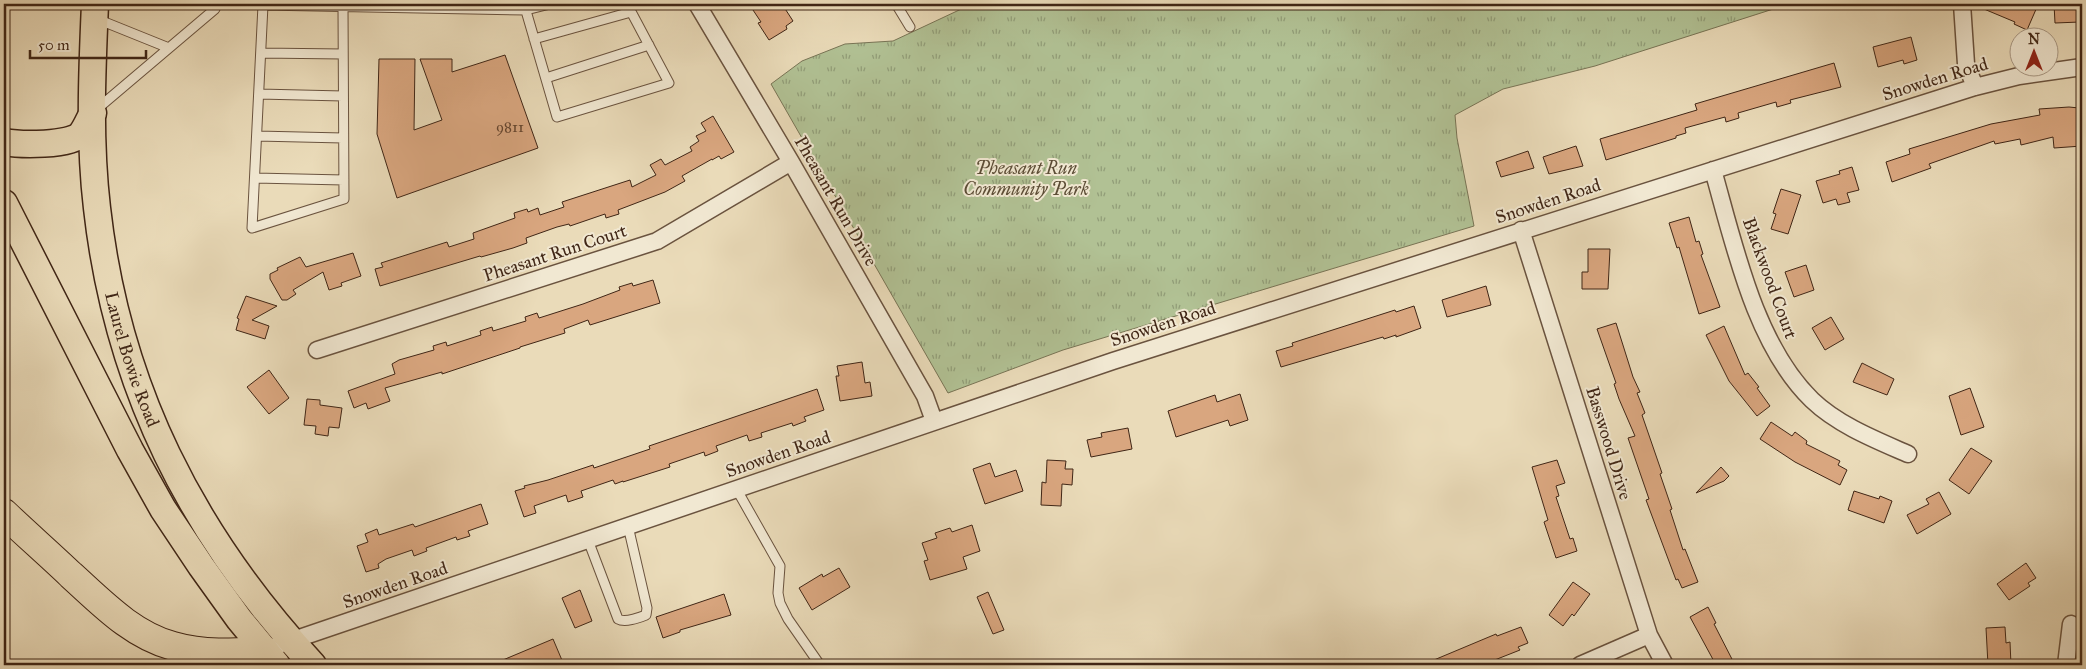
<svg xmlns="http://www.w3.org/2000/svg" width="2086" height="669" viewBox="0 0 2086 669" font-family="'IM FELL Great Primer',serif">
<defs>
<pattern id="park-tufts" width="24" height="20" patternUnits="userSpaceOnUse" patternTransform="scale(1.25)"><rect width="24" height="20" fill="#b1c194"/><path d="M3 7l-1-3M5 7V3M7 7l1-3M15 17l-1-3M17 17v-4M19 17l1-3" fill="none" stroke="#919d78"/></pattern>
</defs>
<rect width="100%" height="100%" fill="#eadbb9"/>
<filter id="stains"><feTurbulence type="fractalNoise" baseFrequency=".004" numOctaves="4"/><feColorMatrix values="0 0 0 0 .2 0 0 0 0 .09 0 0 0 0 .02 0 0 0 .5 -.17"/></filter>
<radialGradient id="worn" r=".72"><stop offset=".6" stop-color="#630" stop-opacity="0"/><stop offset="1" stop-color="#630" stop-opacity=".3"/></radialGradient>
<!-- park -->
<path fill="url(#park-tufts)" stroke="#787455" d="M972,4H1789L1595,66L1503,89L1455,115L1457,138L1474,226L1063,350L948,393L771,84L802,61L845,44L893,41Z"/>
<!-- building -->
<path fill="#d9a67f" stroke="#402616" d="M749,4H782L793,21L786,26L787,29L769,40L758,23L761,22Z
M1972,4H2029L2037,7L2027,30L2014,24L2015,22Z
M2054,4H2082V20L2080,22L2055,23Z
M1911,37L1917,60L1904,64L1903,60L1878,67L1873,47Z
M505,55L538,148L397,198L377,134L379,59H415L414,130L442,120L420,59H452V72Z
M1834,63L1841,87L1790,100L1791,103L1777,107L1776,102L1738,113L1739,118L1726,122L1725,117L1685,128L1686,133L1676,136V138L1606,160L1600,139L1697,110L1695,104Z
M2069,107L2079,108L2082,146L2054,148L2053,137L2021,145L2020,139L1995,144L1994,141L1929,164L1931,168L1892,182L1886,162L1910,154L1909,149L1991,124L2040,115L2039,109Z
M713,116L734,152L721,159L719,156L712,160V159L682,176L685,181L665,192L618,210L619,214L606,218L605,214L570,226L569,224L557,227L526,238L527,243L513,248L481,257L480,256L380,286L375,269L383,267L381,263L447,242L449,247L474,239L473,233L515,218L514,213L527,209L528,212L538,208L540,215L564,207L562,202L630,180L632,187L656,175L650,165L661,159L665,165L692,151L690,147L699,141L696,136L706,131L701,123Z
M1576,146L1583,166L1549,174L1543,157Z
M1528,151L1534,168L1501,177L1496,162Z
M1852,167L1859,190L1847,193L1850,202L1838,205L1836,199L1823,203L1816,181L1840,174L1839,171Z
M1781,189L1801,195L1788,234L1771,229L1776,214L1773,213Z
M1689,217L1696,242L1699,241L1703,254L1701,255L1720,307L1699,314L1679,247L1677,248L1669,223Z
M1588,249H1610L1608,289H1582V272H1588Z
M353,253L361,276L341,283L342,286L329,290L323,272L293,290L296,294L287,300H282L270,279V274L278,270L277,268L300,257L306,267Z
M1806,265L1814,290L1794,297L1785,272Z
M653,280L660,303L590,325L588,320L564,329L565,333L520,347V348L442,374V372L385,388L390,401L368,409L366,403L354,408L348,391L395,374L392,364L399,360L434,350L433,346L446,342L447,346L481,335L480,331L492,327L493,331L526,321L525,317L537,313L539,318L583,304L620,290L619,287L632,283L633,286Z
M1486,286L1491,305L1447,317L1442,300Z
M246,296L277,306L252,320L269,326L265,339L236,330L239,319L237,318Z
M1414,306L1421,328L1396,337V335L1384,339L1383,337L1281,367L1276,351L1293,346L1292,343L1395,310L1396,312Z
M1831,317L1844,339L1825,350L1812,328Z
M1616,323L1633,377L1640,392L1637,393L1645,413L1642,415L1662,473L1660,474L1672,509L1670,510L1683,550L1685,549L1698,582L1682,588L1678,579L1676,580L1646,500L1649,499L1628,438L1635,436L1619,399L1614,384L1616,383L1597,329Z
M1724,326L1745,375L1748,373L1759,387L1757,388L1770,406L1757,416L1729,381L1706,335Z
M862,362L865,383L870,382L872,396L840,401L836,376H839L837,366Z
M1862,363L1894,379L1887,395L1853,382Z
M269,370L289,398L269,414L247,387Z
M1970,388L1984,427L1961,435L1949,396Z
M817,389L824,410L804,417L806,421L793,426L792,423L761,433L762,437L749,441L747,435L716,446L718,451L705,456L704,452L669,464L670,467L623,482V481L615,484L613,480L581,491L583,497L568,502L566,495L534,506L536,513L524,517L515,491L525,488L524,486L548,480L593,465L594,468L650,449L649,446Z
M1240,394L1248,420L1230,426L1228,420L1176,437L1168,411L1215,395L1217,402Z
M307,399L320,400V405L342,408L339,428L329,427L328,436L315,434L316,426L304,425Z
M1771,422L1792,436L1795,432L1807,441L1806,444L1840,461L1838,465L1847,470L1840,485L1795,462L1760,439Z
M1128,428L1132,449L1091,457L1087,440L1102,437L1101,433Z
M1971,448L1992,461L1969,494L1949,480Z
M1047,460L1066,461L1065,469H1073L1072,485L1062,484L1061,506L1041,505L1042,482L1046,483Z
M1557,460L1565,483L1556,486L1559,496L1556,497L1570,539L1573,538L1577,551L1556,558L1544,522L1548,520L1532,467Z
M990,463L995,477L1016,470L1023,491L985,504L973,469Z
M1721,467L1729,476L1724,481L1696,493Z
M1854,491L1879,499L1880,496L1892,501L1884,523L1848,510Z
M1939,492L1951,514L1917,534L1907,515L1929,504L1926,499Z
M481,504L488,524L468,531L470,536L457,540L456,537L426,548L427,551L414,556L412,550L386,559L378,564L379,568L366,572L357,546L368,542L365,534L377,529L379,535L413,524L415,527Z
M972,525L980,551L963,557L967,569L930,580L924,561L928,560L922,543L937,538L935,533L950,528L952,532Z
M2026,563L2036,578L2028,583L2030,586L2009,600L1997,584Z
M839,568L850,587L812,610L799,588L822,574L823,577Z
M1573,582L1590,594L1574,616L1572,614L1563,626L1549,615Z
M580,590L592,621L575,628L562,598Z
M988,592L1004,630L993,634L977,597Z
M724,594L731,615L680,630V632L663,638L656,617Z
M1708,607L1716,623L1714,624L1735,665H1716L1690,617Z
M1521,627L1528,643L1518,647L1520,650L1482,665H1422L1496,634L1497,636Z
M2005,627L2006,643L2010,642L2011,665H1988L1986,628Z
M553,639L564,665H491Z"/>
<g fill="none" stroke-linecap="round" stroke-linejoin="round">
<defs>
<path id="service" d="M343,4V8C343,72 344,135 344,199L252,228L263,5L526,10L550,4
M524,4L557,117L669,83L627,4
M896,4L910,27
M97,19L169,48
M534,39L631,12
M261,53L343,54
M546,78L649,45
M259,94L343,96
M97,109L215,9V4
M257,136L343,138
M255,178L344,180
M737,490L780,566L778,593L780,603L788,619L820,665
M588,540L618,619C625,623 638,618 646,615L647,608L628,526"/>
<path id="minor" d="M697,4L791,162L925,396L934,421
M1962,4L1966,64L1975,87
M1713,170C1734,244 1755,345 1812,400C1838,425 1876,440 1908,454
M1521,230L1649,635L1665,665
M317,350L657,241L791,162
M264,650L1113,361L1975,87L2019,76L2082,67
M1580,665L1649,635
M2066,665L2071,624"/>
<g id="primary">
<path id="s1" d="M95,4C92,71 89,141 97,208C117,387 192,534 313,665"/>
<path d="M4,142C20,145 70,146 81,134C86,128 89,119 93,113"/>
<path d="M4,203L130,450L163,509L201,566L239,619L277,665"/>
</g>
<path id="motorway" d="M4,513C26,534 49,554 71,575C102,603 132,635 173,646C204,655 233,653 264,650"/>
</defs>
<!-- service casing -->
<use href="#service" stroke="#6a533f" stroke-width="11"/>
<!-- minor casing -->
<use href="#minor" stroke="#6a533f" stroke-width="19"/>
<!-- primary casing -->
<use href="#primary" stroke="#402616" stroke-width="29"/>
<!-- motorway casing -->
<use href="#motorway" stroke="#402616" stroke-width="30"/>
<!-- service -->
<use href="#service" stroke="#f1e8d2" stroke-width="9"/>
<!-- minor -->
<use href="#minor" stroke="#f1e8d2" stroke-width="16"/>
<!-- primary -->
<use href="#primary" stroke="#eadbb9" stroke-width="26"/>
<!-- motorway -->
<use href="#motorway" stroke="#eadbb9" stroke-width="28"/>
</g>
<g text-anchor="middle" stroke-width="4" stroke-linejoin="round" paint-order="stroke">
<!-- number labels -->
<g font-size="15" fill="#664630">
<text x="510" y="132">9811</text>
</g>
<!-- street labels -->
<g font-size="18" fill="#402616" stroke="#f1e8d2">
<text transform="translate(1935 79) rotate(-17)" y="6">Snowden Road</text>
<text transform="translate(836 201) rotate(60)" y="6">Pheasant Run Drive</text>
<text transform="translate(1548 201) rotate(-18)" y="6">Snowden Road</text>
<text transform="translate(555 253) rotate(-18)" y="6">Pheasant Run Court</text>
<text transform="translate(1770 278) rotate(70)" y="6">Blackwood Court</text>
<text transform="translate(1163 324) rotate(-18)" y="6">Snowden Road</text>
<text dy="6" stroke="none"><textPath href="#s1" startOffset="360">Laurel Bowie Road</textPath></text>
<text transform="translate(1609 443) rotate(73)" y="6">Basswood Drive</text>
<text transform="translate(778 454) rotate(-19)" y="6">Snowden Road</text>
<text transform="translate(395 585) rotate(-19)" y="6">Snowden Road</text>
</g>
<!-- park labels -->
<g font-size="18" font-style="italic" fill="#5c4d36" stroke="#f1e8d2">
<text x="1026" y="174">Pheasant Run<tspan x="1026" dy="21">Community Park</tspan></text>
</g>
</g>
<!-- margin -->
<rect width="2086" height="669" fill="none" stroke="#eadbb9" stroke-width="20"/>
<rect x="5" y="5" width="2076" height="659" fill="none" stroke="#402616" stroke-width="2.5"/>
<rect x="10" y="10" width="2066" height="649" fill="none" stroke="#402616"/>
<!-- north arrow -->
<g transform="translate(2034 52)"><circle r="24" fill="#f1e8d2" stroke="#aa9a87"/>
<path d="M0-4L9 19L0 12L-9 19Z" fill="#8f2418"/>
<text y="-8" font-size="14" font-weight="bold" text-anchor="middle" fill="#402616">N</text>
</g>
<!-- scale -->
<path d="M30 50v8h116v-8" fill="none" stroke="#402616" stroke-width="2.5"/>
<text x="38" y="50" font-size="15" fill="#402616" stroke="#f1e8d2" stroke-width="4" paint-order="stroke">50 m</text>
<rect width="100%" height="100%" filter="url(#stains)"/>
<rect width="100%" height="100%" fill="url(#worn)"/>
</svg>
